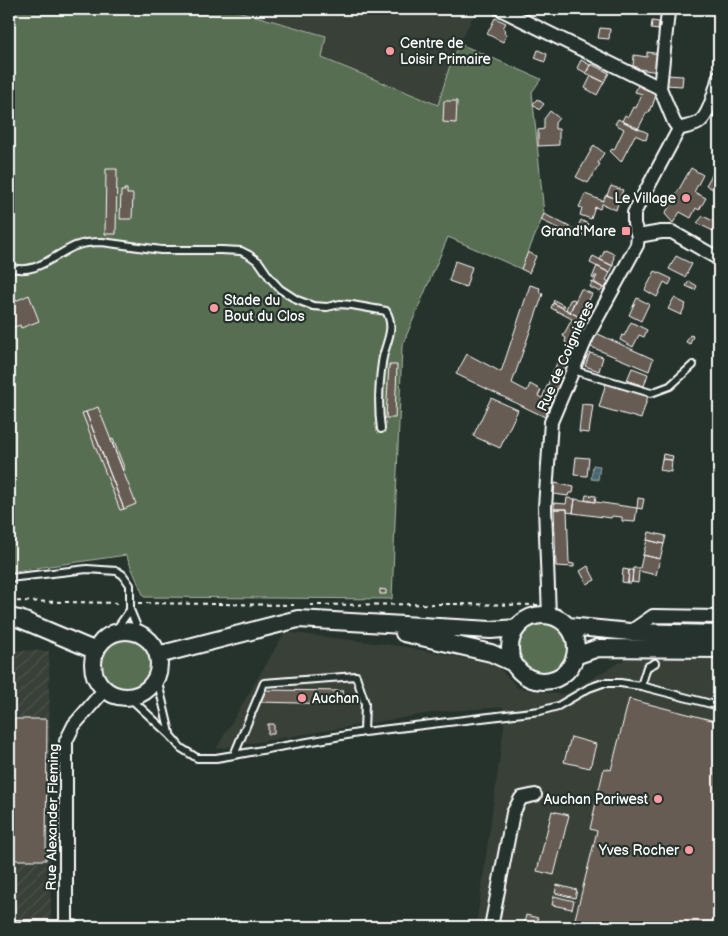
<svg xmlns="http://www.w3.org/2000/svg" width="728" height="936" viewBox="0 0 728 936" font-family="'Balsamiq Sans',sans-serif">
<defs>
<pattern id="industrial-furrows" width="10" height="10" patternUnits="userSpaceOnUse" patternTransform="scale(1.25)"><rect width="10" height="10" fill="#393f38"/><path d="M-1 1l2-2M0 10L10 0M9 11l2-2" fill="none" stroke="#4d524c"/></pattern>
<pattern id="water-rules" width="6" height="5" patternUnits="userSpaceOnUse" patternTransform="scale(1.25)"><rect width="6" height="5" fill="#48666e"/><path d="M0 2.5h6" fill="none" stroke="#637d84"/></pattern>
</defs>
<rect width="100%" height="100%" fill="#26332d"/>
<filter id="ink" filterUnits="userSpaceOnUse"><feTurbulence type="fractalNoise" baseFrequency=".02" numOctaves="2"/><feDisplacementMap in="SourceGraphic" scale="10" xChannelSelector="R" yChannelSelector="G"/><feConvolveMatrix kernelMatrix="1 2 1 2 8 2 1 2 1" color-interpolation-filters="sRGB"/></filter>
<g filter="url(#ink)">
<!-- built -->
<path fill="#393f38" d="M231,9H477L452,58L438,105L321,58L326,36Z
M285,632L400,646L495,664L518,688L564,695L634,654L719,655V927H476L504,727L503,707L437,712L216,749Z"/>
<!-- industrial -->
<path fill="url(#industrial-furrows)" d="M9,650L49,651L51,927H9Z"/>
<!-- green -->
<path fill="#586e52" stroke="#acb6a8" d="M17,9H231L326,36L322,58L438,105L452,58L460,44L541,79L532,92L544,214L521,269L448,237L402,346L392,599L144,597L126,555L9,572V217L11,208L9,207V34Z
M517 648a25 25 0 1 1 50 0a25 25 0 1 1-50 0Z
M100 664a25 25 0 1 1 50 0a25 25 0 1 1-50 0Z"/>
<!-- water -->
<path fill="url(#water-rules)" stroke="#91a3a8" d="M593,465L600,466L598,480L591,479Z"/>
<!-- building -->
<path fill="#665b53" stroke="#fff" d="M308,9H319V10L310,13Z
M337,9H351L339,13Z
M495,18L506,23L503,28L505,29L504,33L507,34L503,42L487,34Z
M652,21L659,22L658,30L651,29Z
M600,28L610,29L609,39L598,38Z
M538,50L547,54L545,62L535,58Z
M647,52L660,54L658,72L639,69V68L633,66L634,55L647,57Z
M581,60L590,65L586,73L577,68Z
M591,64L609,73L604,82L586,73Z
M667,75L683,76L682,86L666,85Z
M591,76L604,82L597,95L585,88Z
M639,83L657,92L652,107L651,106L649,113L647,112L638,129L622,121L625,115L628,117L633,107L636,108L642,94L635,92Z
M537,99L544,104L539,110L533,104Z
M444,101H457L456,123L443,122Z
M717,102L719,103V120L712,117Z
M550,111L559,118L555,123V129H559V145L538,146V130L544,129V119Z
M618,119L648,133L646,140L635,135L621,162L610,151L612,149L614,150L624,129L615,124Z
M594,145L604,153L598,163L600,164L588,183L576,177Z
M691,168L703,175L694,192L706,198L699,210L696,208L691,218L680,212L673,223L665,214Z
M106,169H117L116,234H105Z
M713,173L719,177V193L706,185Z
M611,186L623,190L619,200L607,195Z
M124,189H127V194H133L132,219H120L121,191H125Z
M585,194L603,201L606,195L619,200L616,210L602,204L600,209L595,207L591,219L580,215L582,208L579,207Z
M544,214L560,222L583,234L580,239L541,220Z
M703,216L719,224V235V234L697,223Z
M581,220L588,224L584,232L577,228Z
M605,250L614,254L613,266L600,260Z
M528,252L536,256L529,273L521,269Z
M593,256L613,266L610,273L590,263Z
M676,256L692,264L685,277L669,269Z
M455,261L472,267L466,287L449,281Z
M597,266L610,273L606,280L609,282L605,289L594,282L597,276H595L594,279L592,278Z
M655,271L672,279L669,285L664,282L657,297L645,290Z
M689,281L697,286L695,290L686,286Z
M592,282L603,288L600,292L590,287Z
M530,285L540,288L539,292L543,294L512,383L527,391L530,384L541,390L538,396L542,398L560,356L571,357L545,417L456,374L467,354L501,372Z
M581,289L592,294L584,310L591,314L587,321L570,312Z
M29,295L39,321L21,328L20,325L9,329V307L12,305L11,303Z
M719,295V311L713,308Z
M637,298L649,304L641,321L629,315Z
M674,298L686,304L681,315L668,309Z
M573,299L575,300L570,312L566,309L570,300Z
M554,300L565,306L563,308L553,303Z
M553,303L587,321L575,343L567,344L565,342L566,338L563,336L572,319L551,308Z
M631,322L647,330L644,337L639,335L633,347L620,340L622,335L624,336Z
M596,333L653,359L649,371L589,346Z
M690,335L693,336L690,344L686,342Z
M590,353L603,357L599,371L585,366Z
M389,365H397L395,418H386Z
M632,368L648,374L644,386L627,380Z
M606,383L648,396L641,419L599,407Z
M491,398L518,410L500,448L473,436Z
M582,404L593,405L589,433L579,432Z
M98,407L136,504L124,509L86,412Z
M86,412L124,509L120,510L82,413Z
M113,439L125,470L123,471L111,440Z
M663,454L673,456L672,460L662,459Z
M576,457L589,458L587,476L574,475Z
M662,459L672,460L671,472L660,470Z
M555,483L574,487L573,493H569L568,496L554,494Z
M586,495L596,496L595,502L585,500Z
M567,498L575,499L573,513L567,512V509H554V503L566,504Z
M638,498L644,499L642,509L637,508Z
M575,499L637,508L635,522L622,521V517L612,516L611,518L573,513Z
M554,509H567L569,563L574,564V567L556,566Z
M649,532L666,536L664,544L647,540Z
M647,540L664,544L660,559L643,555Z
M718,553H719V582H718Z
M643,555L660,559L656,575L639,571L638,583L632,582L633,568H640Z
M588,566L595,580L587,584L580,571Z
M623,569L629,570L628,583L622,582Z
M629,570H633L632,582L631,583H628Z
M380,589L386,590V594H380Z
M265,690L344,691L338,704L259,702Z
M629,699L719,722V927H573L597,831L590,829L604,768L611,770Z
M9,719H47L46,860H9Z
M268,724H274V734H268Z
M571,737L596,744L590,768L564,762Z
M552,811L569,815L554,875L537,871Z
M557,885L577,890L575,898L555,893Z
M554,896L574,901L572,909L552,905Z
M526,915L538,918L536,927H523Z"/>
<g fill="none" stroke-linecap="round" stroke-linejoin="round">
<defs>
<path id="service" d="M9,267C35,276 52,256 75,246C83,243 93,242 102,242L161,250H221L241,251L249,255L259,262L270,278L280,289L297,300L313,306L327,307L340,304L352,305L386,311C397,330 384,344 382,363C379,384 378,408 381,429
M573,370L651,393L670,386L693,365
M9,578L87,569L117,571L123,575L130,585V610L140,634
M113,634L130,610
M157,676L160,691L170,733
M641,686L647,667L655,663
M129,697L170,735L181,748L197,758H216L234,755L364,732L540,711L558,706L589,688L603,683H620L641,686L719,706
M234,755L264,683L356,676L365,703L364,732"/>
<path id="minor" d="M500,9L660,88L674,122L679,129
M660,88L668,12
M679,129C684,127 693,126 698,123C709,117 716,88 719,76
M638,236L634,224V213L679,129
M638,236L661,232H672L719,259
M549,616L545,507L551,422L587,337L637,245L638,236
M630,632L653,616L719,617
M9,927H74
M66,927V741L74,725L105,689
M491,927L513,813L521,798L535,795"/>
<path id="tertiary" d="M510 648a33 33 0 1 1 66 0a33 33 0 1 1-66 0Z
M9,617L20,619L96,651
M568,626L630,632L719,634
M93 664a33 33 0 1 1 66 0a33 33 0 1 1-66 0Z
M404,633L491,653L513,663
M158,655L298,619L491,630L517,628
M575,656L598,648L719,649"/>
</defs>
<!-- service casing -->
<use href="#service" stroke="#fff" stroke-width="10"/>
<!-- minor casing -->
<use href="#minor" stroke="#fff" stroke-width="16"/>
<!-- tertiary casing -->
<use href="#tertiary" stroke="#fff" stroke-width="20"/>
<!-- path -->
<path stroke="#fff" stroke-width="2" stroke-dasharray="4 4" stroke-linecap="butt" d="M9,601L121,603
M138,603L295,605
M310,605L448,604L538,605"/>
<!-- service -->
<use href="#service" stroke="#26332d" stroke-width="6"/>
<!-- minor -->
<use href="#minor" stroke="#26332d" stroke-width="12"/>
<!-- tertiary -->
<use href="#tertiary" stroke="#26332d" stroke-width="16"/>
</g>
</g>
<!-- markers -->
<g fill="#ff9aa2" stroke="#26332d" stroke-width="2">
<circle cx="390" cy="51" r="5"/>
<circle cx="686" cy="198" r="5"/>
<rect x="621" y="226" width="10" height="10" rx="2.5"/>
<circle cx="214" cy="308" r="5"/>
<circle cx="302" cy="698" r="5"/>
<circle cx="658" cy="799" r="5"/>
<circle cx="689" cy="850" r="5"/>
</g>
<g text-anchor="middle" stroke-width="4.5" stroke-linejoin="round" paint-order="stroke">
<!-- poi labels -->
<g font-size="14" fill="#fff" stroke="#26332d" text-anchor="end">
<text x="400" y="48" text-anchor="start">Centre de<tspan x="400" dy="16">Loisir Primaire</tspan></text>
<text x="676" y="203">Le Village</text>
<text x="616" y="236">Grand'Mare</text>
<text x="224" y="305" text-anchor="start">Stade du<tspan x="224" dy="16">Bout du Clos</tspan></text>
<text x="312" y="703" text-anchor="start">Auchan</text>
<text x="648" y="804">Auchan Pariwest</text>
<text x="679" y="855">Yves Rocher</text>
</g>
<!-- street labels -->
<g font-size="14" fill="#fff" stroke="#26332d">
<text transform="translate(565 356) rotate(-66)" y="5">Rue de Coignières</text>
<text transform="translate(52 817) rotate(-89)" y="5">Rue Alexander Fleming</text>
</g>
</g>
<!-- margin -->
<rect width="728" height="936" fill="none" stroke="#26332d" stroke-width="30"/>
<rect x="15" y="15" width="698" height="906" fill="none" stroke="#fff" stroke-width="2" filter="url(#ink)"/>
</svg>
